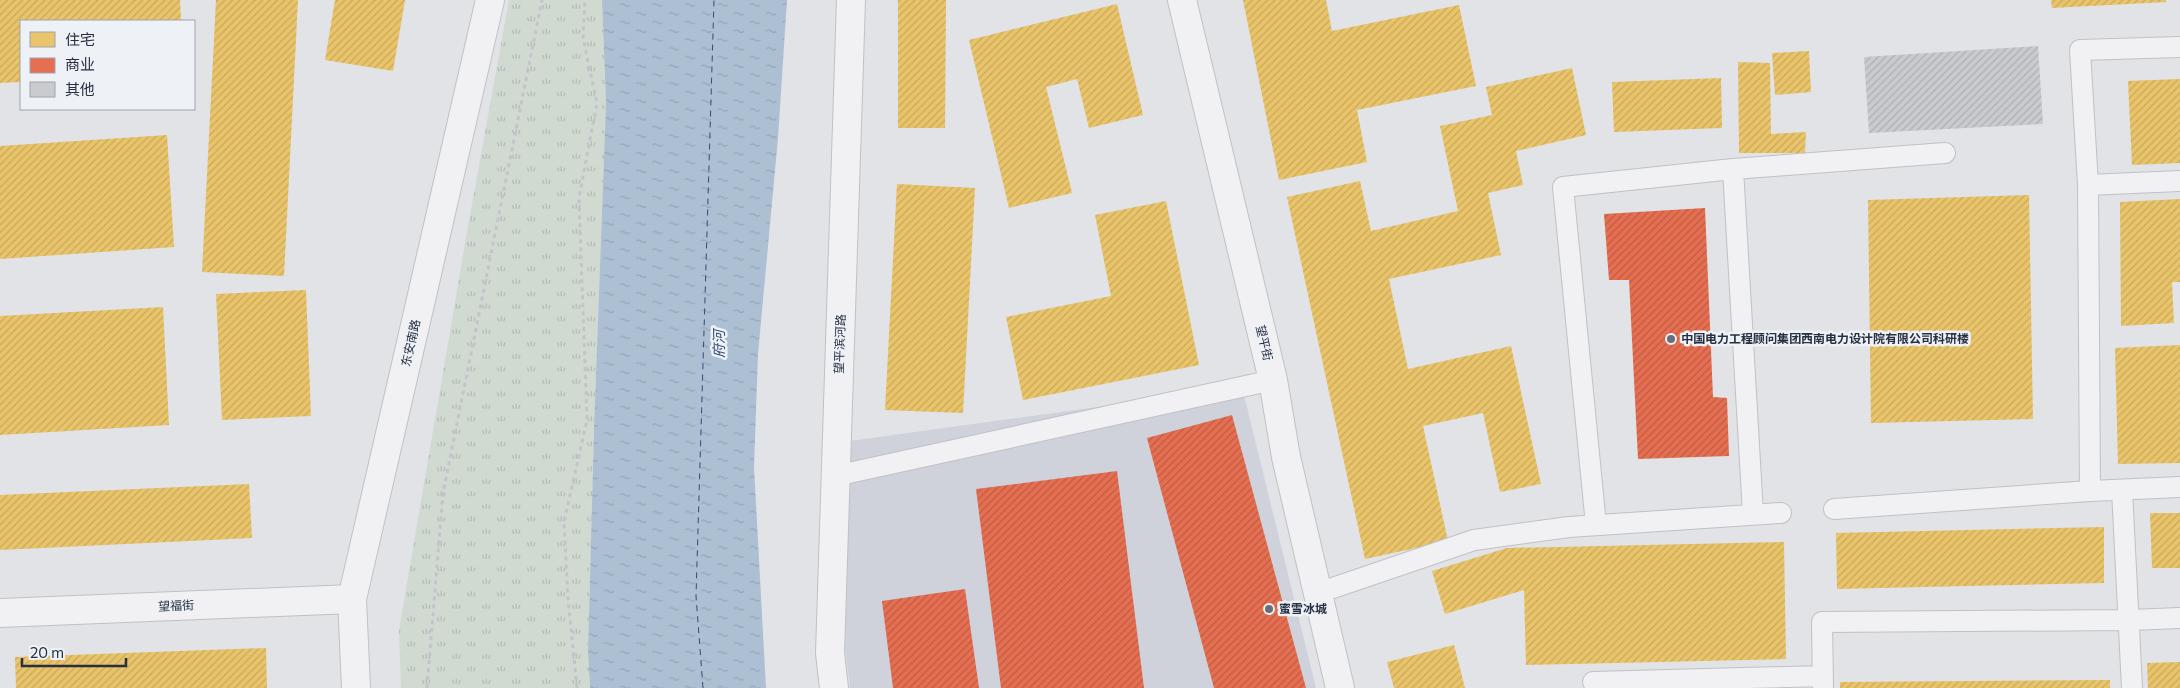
<svg xmlns="http://www.w3.org/2000/svg" width="2180" height="688" viewBox="0 0 2180 688" font-family="Commissioner,'Noto Sans SC',sans-serif">
<defs>
<pattern id="park-tufts" width="24" height="20" patternUnits="userSpaceOnUse" patternTransform="scale(1.25)"><rect width="24" height="20" fill="#d1dad1"/><path d="M3 7l-1-3M5 7V3M7 7l1-3M15 17l-1-3M17 17v-4M19 17l1-3" fill="none" stroke="#b3bbb5"/></pattern>
<pattern id="water-ripples" width="26" height="14" patternUnits="userSpaceOnUse" patternTransform="scale(1.25)"><rect width="26" height="14" fill="#adbfd3"/><path d="M2 4q2-2 4 0t4 0M15 11q2-2 4 0t4 0" fill="none" stroke="#95a4b6"/></pattern>
<pattern id="homes-hatch" width="6" height="6" patternUnits="userSpaceOnUse" patternTransform="scale(1.25)"><rect width="6" height="6" fill="#e9c46a"/><path d="M-1 1l2-2M0 6l6-6M5 7l2-2" fill="none" stroke="#c8a95d"/></pattern>
<pattern id="shops-hatch" width="6" height="6" patternUnits="userSpaceOnUse" patternTransform="scale(1.25)"><rect width="6" height="6" fill="#e76f51"/><path d="M-1 1l2-2M0 6l6-6M5 7l2-2" fill="none" stroke="#bb5c45"/></pattern>
<pattern id="building-hatch" width="6" height="6" patternUnits="userSpaceOnUse" patternTransform="scale(1.25)"><rect width="6" height="6" fill="#c9cbcf"/><path d="M-1 1l2-2M0 6l6-6M5 7l2-2" fill="none" stroke="#adafb3"/></pattern>
</defs>
<rect width="100%" height="100%" fill="#e1e3e7"/>
<!-- built -->
<path fill="#cfd2da" d="M1242,387L1316,688H850L845,648L850,441Z"/>
<!-- park -->
<path fill="url(#park-tufts)" d="M509,0H602L606,103L594,429L588,652L590,688H401L399,630L467,232Z"/>
<!-- water -->
<path fill="url(#water-ripples)" d="M602,0H787L778,138L758,354L754,467L766,688H590L588,652L594,429L606,103Z"/>
<!-- homes -->
<path fill="url(#homes-hatch)" d="M0,0H180L181,21H21V82L0,83Z
M216,0H298L284,276L202,272Z
M335,0H405L393,71L325,60Z
M898,0H946L945,128H898Z
M1243,0H1326L1332,31L1459,5L1476,86L1357,110L1367,162L1279,180Z
M2051,0H2166V2L2052,8Z
M1117,4L1143,115L1089,128L1077,79L1046,87L1072,193L1009,208L969,40Z
M1809,51L1811,92L1775,95L1772,53Z
M1738,62L1770,63L1771,134L1806,132L1805,153H1739Z
M1572,68L1586,135L1516,151L1523,185L1488,193L1501,255L1389,279L1408,369L1511,346L1541,484L1500,492L1483,413L1423,426L1448,541L1365,559L1287,197L1360,181L1371,231L1458,211L1440,126L1492,115L1486,87Z
M1721,78L1722,128L1614,132L1612,82Z
M2180,79V163L2132,165L2128,81Z
M167,135L174,247L0,259V146Z
M897,184L975,188L963,413L885,410Z
M2029,195L2033,419L1871,423L1868,200Z
M2180,199V282H2172L2174,323L2121,326L2120,202Z
M1166,201L1199,365L1023,400L1006,317L1111,296L1095,215Z
M306,290L311,416L222,420L216,294Z
M163,307L169,425L0,435V316Z
M2180,345V463L2118,464L2115,348Z
M249,484L252,538L0,550V495Z
M2150,513H2180V568H2152Z
M2104,527V583L1837,589L1836,533Z
M1784,542L1786,659L1526,665L1524,590L1445,614L1432,571L1507,548Z
M1454,645L1465,688H1394L1387,662Z
M266,648L267,688H16L15,657Z
M2180,662V688H2148L2147,663Z
M2110,680V688H1840V682Z"/>
<!-- shops -->
<path fill="url(#shops-hatch)" d="M1705,208L1713,397L1727,398L1729,456L1638,459L1629,280H1609L1604,214Z
M1232,415L1306,688H1214L1147,438Z
M1117,471L1144,688H1001L976,489Z
M965,589L979,688H893L882,601Z"/>
<g fill="none" stroke-linecap="round" stroke-linejoin="round">
<!-- ferry -->
<path stroke="#2e4d77" stroke-width="1" stroke-dasharray="6 5" stroke-linecap="butt" d="M703,688L696,596L714,0"/>
</g>
<!-- building -->
<path fill="url(#building-hatch)" d="M2038,46L2043,124L1869,133L1864,57Z"/>
<g fill="none" stroke-linecap="round" stroke-linejoin="round">
<defs>
<path id="service" d="M2180,47L2080,50L2088,185L2180,181
M1733,169L1945,153
M2088,185L2090,491L2180,487
M835,476L1273,380
M2122,490L2132,688
M1834,509L2090,491
M1596,525L1563,187L1733,169L1753,514
M1318,593L1474,540L1569,527L1781,513
M1593,682L1823,676
M1823,688L1822,622L2130,620L2180,618"/>
<path id="pedestrian" d="M834,688L830,653L851,0"/>
<path id="minor" d="M1182,0L1273,380L1286,457L1340,688
M0,613L352,599"/>
<path id="tertiary" d="M356,688L352,599L490,0"/>
</defs>
<!-- service casing -->
<use href="#service" stroke="#bfc1c5" stroke-width="22"/>
<!-- pedestrian casing -->
<use href="#pedestrian" stroke="#bfc1c5" stroke-width="30"/>
<!-- minor casing -->
<use href="#minor" stroke="#bfc1c5" stroke-width="30"/>
<!-- tertiary casing -->
<use href="#tertiary" stroke="#bfc1c5" stroke-width="30"/>
<!-- path -->
<path stroke="#c3c4ca" stroke-width="3" stroke-dasharray="4 4" stroke-linecap="butt" d="M427,688L443,493L542,0
M577,688L568,598L564,522L587,420L579,198L597,103L583,38L585,0"/>
<!-- service -->
<use href="#service" stroke="#f1f1f3" stroke-width="20"/>
<!-- pedestrian -->
<use href="#pedestrian" stroke="#f1f1f3" stroke-width="28"/>
<!-- minor -->
<use href="#minor" stroke="#f1f1f3" stroke-width="28"/>
<!-- tertiary -->
<use href="#tertiary" stroke="#f1f1f3" stroke-width="28"/>
</g>
<!-- markers -->
<g fill="#686e7b" stroke="#eef1f6" stroke-width="2">
<circle cx="1671" cy="339" r="5"/>
<circle cx="1269" cy="609" r="5"/>
</g>
<g text-anchor="middle" stroke-width="5" stroke-linejoin="round" paint-order="stroke">
<!-- poi labels -->
<g font-size="12" font-weight="bold" fill="#272f41" stroke="#eef1f6" text-anchor="start">
<text x="1681" y="343">中国电力工程顾问集团西南电力设计院有限公司科研楼</text>
<text x="1279" y="613">蜜雪冰城</text>
</g>
<!-- street labels -->
<g font-size="12" fill="#272f41" stroke="#eef1f6">
<text transform="translate(411 343) rotate(-77)" y="4">东安南路</text>
<text transform="translate(1264 343) rotate(77)" y="4">望平街</text>
<text transform="translate(840 344) rotate(-88)" y="4">望平滨河路</text>
<text transform="translate(176 606) rotate(-2)" y="4">望福街</text>
</g>
<!-- water labels -->
<g font-size="14" font-style="italic" fill="#2e4d77" stroke="#eef1f6">
<text transform="translate(719 344) rotate(-90)" y="5">府河</text>
</g>
</g>
<!-- legend -->
<rect x="20" y="20" width="175" height="90" fill="#eef1f6" stroke="#9ea3ae"/>
<rect x="30" y="32" width="25" height="15" fill="#e9c46a" stroke="#9ea3ae"/>
<text x="65" y="45" font-size="15" fill="#272f41">住宅</text>
<rect x="30" y="58" width="25" height="15" fill="#e76f51" stroke="#9ea3ae"/>
<text x="65" y="70" font-size="15" fill="#272f41">商业</text>
<rect x="30" y="82" width="25" height="15" fill="#c9cbcf" stroke="#9ea3ae"/>
<text x="65" y="95" font-size="15" fill="#272f41">其他</text>
<!-- scale -->
<path d="M22 658v8h104v-8" fill="none" stroke="#272f41" stroke-width="2.5"/>
<text x="30" y="658" font-size="15" fill="#272f41" stroke="#eef1f6" stroke-width="4" paint-order="stroke">20 m</text>
</svg>
